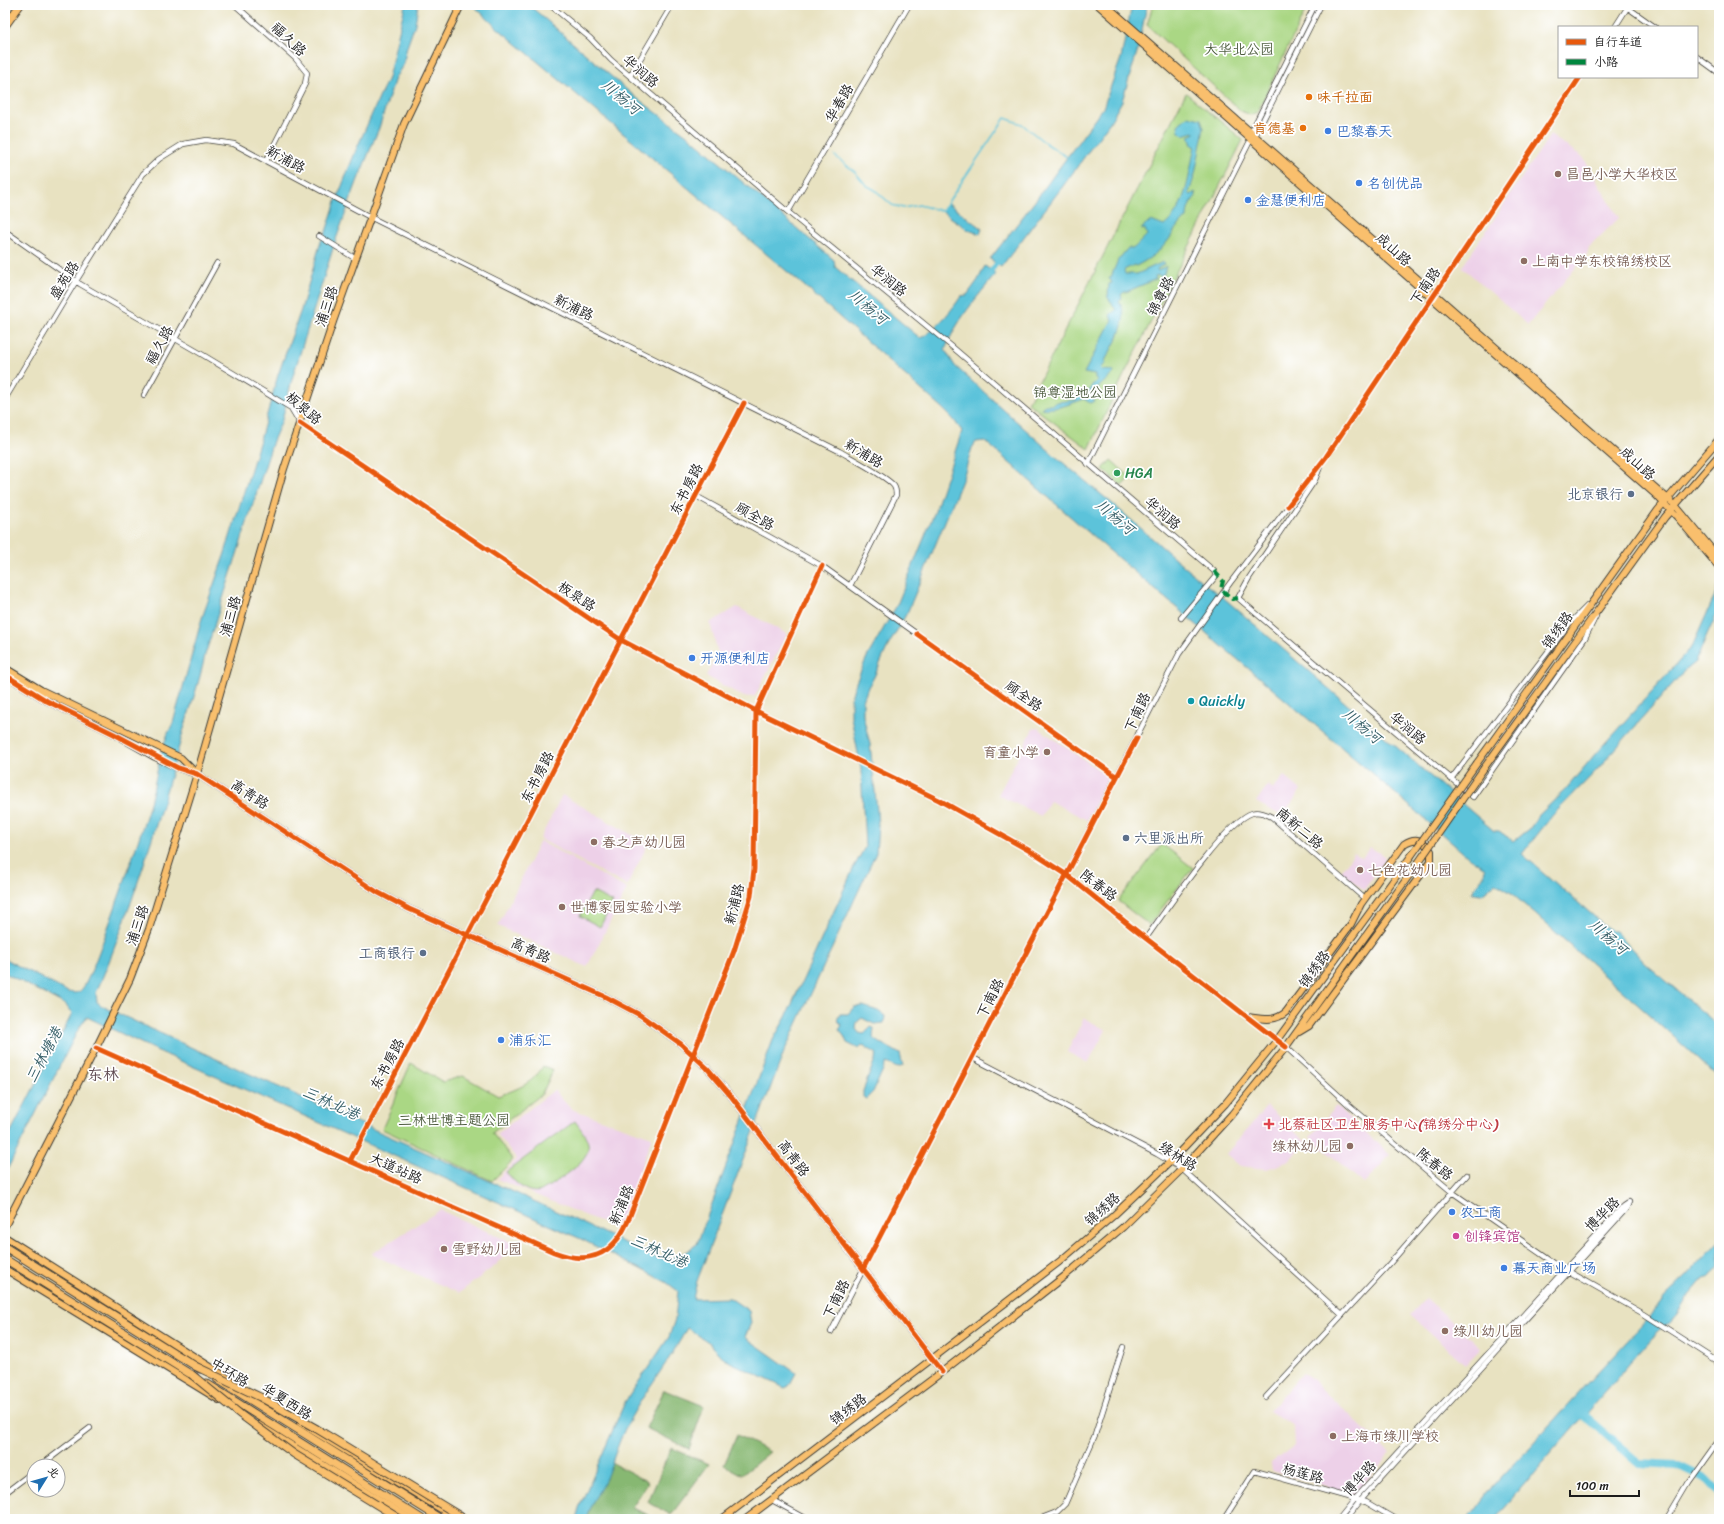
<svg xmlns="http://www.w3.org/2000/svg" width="1724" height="1524" viewBox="0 0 1724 1524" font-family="Sriracha,'LXGW WenKai TC',sans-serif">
<rect width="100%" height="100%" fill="#fff"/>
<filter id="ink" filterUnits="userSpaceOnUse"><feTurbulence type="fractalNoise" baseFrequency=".025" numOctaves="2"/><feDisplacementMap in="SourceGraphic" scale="8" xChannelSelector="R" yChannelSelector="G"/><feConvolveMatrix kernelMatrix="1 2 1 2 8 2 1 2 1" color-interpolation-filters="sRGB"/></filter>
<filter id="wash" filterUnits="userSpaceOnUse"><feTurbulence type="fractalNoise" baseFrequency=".012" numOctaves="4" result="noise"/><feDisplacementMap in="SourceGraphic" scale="16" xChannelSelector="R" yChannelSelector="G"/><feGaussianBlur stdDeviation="0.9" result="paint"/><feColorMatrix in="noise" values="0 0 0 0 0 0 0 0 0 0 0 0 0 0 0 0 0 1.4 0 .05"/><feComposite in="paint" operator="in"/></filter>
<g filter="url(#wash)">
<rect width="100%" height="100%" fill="#e8e2c1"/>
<!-- built -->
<path fill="#edd0e8" d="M1550,135L1583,157L1619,218L1589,247L1587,254L1528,325L1462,267Z
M737,607L787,634L755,696L744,697L706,676L718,653L710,623Z
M1038,728L1106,775L1108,782L1087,820L1050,801L1041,816L998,795L1033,729Z
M1284,776L1301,790L1282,816L1256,802L1268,785L1273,789Z
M562,795L648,844L627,886L540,839Z
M540,841L627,889L587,967L498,926Z
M1370,847L1384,856L1385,860L1364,890L1341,872L1354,853L1362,858Z
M1084,1018L1106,1030L1088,1063L1067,1052Z
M554,1090L571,1109L652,1137L622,1219L616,1228L497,1179L517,1159L497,1134Z
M1267,1106L1306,1142L1291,1159L1279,1165L1266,1169L1240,1166L1226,1154Z
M1336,1106L1390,1155L1364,1184L1310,1137Z
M440,1210L515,1244L496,1265L459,1293L371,1254Z
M1426,1298L1481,1348L1465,1365L1410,1315Z
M1303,1372L1391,1453L1354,1494L1272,1471L1271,1463L1295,1445L1294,1426L1269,1411Z"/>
<!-- green -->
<path fill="#aad784" stroke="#637a50" d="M1153,5H1308L1257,113L1251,115L1241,111L1147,25Z
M1186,93L1243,140L1122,379L1089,449L1028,403Z
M1111,460L1130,477L1122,486L1103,469Z
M1162,844L1193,868L1149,925L1118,901Z
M593,892L613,902L600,927L580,916Z
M411,1063L443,1082L463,1076L498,1096C517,1089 533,1084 543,1066L553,1070L542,1094L492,1133L513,1160L492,1181L382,1129Z
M575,1121C580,1128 586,1135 588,1143C592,1162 555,1182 541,1191C526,1195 515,1182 506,1172Z"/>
<!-- forest -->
<path fill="#87b872" stroke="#526a47" d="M664,1390L704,1406L689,1449L646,1428Z
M737,1435L770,1452L742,1475L724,1465Z
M671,1448L709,1464L671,1515L648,1502Z
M611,1462L648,1482L632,1508L649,1515L636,1519H586C591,1499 604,1482 611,1462Z"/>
<!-- water -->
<path fill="#5cc3da" stroke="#3c707b" d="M405,5H418L415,24L407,47L403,65L395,78L379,128L357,182L335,242L292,379L282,420L273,441L205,655C199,685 188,713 180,743C156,828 131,912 96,993L97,1002L102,1006C286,1093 473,1171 657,1258C672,1261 685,1253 697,1244L773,1040L786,1017L854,867L865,847L861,769L851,717V698L854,687L867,657L897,605L935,511L962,431L953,419L942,408L802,284L494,25L473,5H529L634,96L691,138L834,260L835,267L920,338C932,334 954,308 961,296L967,295L978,280L985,266L996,274C977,297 955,322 945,350L955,366L1055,456L1114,505L1200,580L1225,599L1494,831H1499L1513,841L1531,827L1538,816L1566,789L1596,753L1692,647L1716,593L1719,579V609L1695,662L1685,670L1596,771L1552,816L1522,854L1611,931H1615L1645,963L1719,1026V1078L1654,1019L1510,892L1495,883L1482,894L1472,893L1484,875L1485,868L1468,857C1309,716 1143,584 985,441L976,442L972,448L963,478L908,611L887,648L874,677L868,687L863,701V716L870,744L877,810L878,825L876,853L784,1052L697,1281L693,1299L730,1298L749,1311L751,1323L745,1337L796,1373L789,1386L785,1388L730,1362L718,1353L710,1343L687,1328C670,1361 646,1389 629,1421C619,1439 614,1459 606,1478C600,1492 589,1504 586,1519H576L579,1508L625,1402L669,1337L675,1319L678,1291L666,1282L581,1239L149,1047L87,1017L79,1028L5,1174V1143L72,1014L66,1005L5,973V959L68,992C74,993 78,994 82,989C88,983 101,946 105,936C120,894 135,852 148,810C157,781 158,750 173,723L202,618L225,553L260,440L278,375L301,310L321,241L325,235L336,201L356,150L388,78Z
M1132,5H1147L1138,49L1122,101L1110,122L1063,186L1001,267L990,259L1035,201L1103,108L1121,58Z
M1188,116L1201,119L1204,128L1195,174L1189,193L1191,195L1195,192L1196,196C1190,203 1187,209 1187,218C1178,221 1173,235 1167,242C1159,252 1148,260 1136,266L1134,265L1124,270L1125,274H1137L1163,262L1164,264L1157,269L1158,271L1166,266L1164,274L1162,275V278L1159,275L1155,276L1156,279L1126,292H1124L1121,295L1122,298L1119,302C1132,320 1113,345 1105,361L1106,363L1100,368L1102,370L1114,371V373L1092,393L1094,401L1090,403L1084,399C1070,404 1056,410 1041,408L1045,405H1051L1057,402L1076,400V397L1081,395L1082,393L1087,397L1092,385L1098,380L1095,378V375L1084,373L1112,320L1110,315L1116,310L1107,296H1108L1109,284L1112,283L1109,277H1111L1118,260L1128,248H1134L1147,235L1145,229L1142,230V228L1151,221L1164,226C1187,208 1189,173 1195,146L1192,145L1189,136L1194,134V132L1183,135L1179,132L1178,125Z
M948,203L982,229L980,234L968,230L942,211Z
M863,1006L878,1011L885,1016L884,1023L874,1024L862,1018L857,1022L856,1029L859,1033L864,1034L871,1027L874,1028L873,1038C882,1045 891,1048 900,1054L903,1066L897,1068L886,1063L873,1092L866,1099L863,1097V1091L877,1054L863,1045L859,1049L847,1043L844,1036L839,1030L842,1025L837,1020L840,1014H848L854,1007Z
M1719,1241V1266L1710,1277L1703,1279L1686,1299L1677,1314L1668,1324L1651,1339L1494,1519H1469L1495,1484L1653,1313L1665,1297L1687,1276Z"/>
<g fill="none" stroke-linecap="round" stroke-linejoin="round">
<!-- stream -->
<path stroke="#5cc3da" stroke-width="1.5" d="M835,156L855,172L866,185L875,190L892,205L903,208L919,205L942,211L1005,118L1022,124L1044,142L1067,157"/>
<!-- canal -->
<path stroke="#5cc3da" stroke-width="5" d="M988,275L1000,259"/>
<!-- river -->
<path stroke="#5cc3da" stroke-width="8" d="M1575,1408L1639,1463L1677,1465L1706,1479L1719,1493"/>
</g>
</g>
<g filter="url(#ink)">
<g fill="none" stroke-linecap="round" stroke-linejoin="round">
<defs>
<path id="minor" d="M235,5L295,58L307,73L305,84L266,161
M550,5L590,38L611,60L788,212L950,345L1214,571L1216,576L1181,618
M1624,5L1655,27
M1615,27L1629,5
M1697,57L1719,73
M630,76L672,5
M1251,135V132L1315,5
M788,212L909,5
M5,231L80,284L198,352L291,408L300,423L621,640L756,711L939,800L1030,851L1067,875L1139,933L1286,1047L1349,1105L1452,1192L1554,1263L1644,1314L1719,1362
M319,236L356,259
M144,395L217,263
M5,399L76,281L143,174L159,159L183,144L206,140L234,144L370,217L839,451C851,458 886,476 894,486C896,489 896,492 896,495L850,586
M1088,464L1244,153L1251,139L1255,136L1321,5
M1320,467L1315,480L1249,578L1238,598L1473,797L1585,638L1596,616
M696,496L822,566L1117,777
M1451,779L1569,624L1587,606
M1146,938C1164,913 1226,821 1252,813C1258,811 1266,814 1272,817L1365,899
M96,1048L554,1252C588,1265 612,1256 627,1223L734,951L751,896L754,869L756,711L822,566
M973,1058L1157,1154L1182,1169L1342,1315
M350,1161L744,403
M831,1332L1179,654L1230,583L1326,457L1580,77
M1266,1397L1384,1270L1467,1175
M40,1466L90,1428
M5,1493L34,1471
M772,1500L807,1519
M1039,1519L1057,1512L1065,1504L1095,1435L1123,1347
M1224,1519L1255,1471L1366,1502L1395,1519
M1339,1519L1355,1499L1623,1206L1629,1202
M1346,1519L1361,1500L1626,1209L1629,1202
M1667,1519L1689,1482L1719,1440"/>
<path id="major" d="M1098,5L1656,495L1678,518L1719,567
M1106,5L1659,491L1675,505L1719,558
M5,668L41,690L181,758L197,774L377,892L409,909L606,997L640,1015L681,1044L707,1068L731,1096L942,1372
M5,675L47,701L114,734L155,757L178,768L196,774
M1477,763L1658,510L1719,439
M1484,768L1665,517L1719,455
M1248,1017C1263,1019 1275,1022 1286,1012L1351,924L1361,904L1404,844C1416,836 1423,840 1431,851V861L1309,1026L1299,1032
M5,1226L96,1048L130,979L149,929L197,774L284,469L333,322L404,124L461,5
M5,1237L236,1383
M5,1269L219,1400
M300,1423L457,1519
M259,1425L411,1519
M722,1519L1059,1262L1113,1216L1170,1162L1225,1104L1277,1040L1411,856
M746,1519L942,1372L1066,1275L1123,1227L1182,1169L1232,1114L1286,1047L1418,863"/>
<path id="highway" d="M5,9L8,5
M5,26L20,5
M5,1247L200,1369
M5,1259L195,1377
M217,1379L441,1519
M206,1383L422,1519"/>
</defs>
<!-- minor casing -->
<use href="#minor" stroke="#3b3a35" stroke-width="6"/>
<!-- major casing -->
<use href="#major" stroke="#3b3a35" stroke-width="8"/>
<!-- highway casing -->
<use href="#highway" stroke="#3b3a35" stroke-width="9"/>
<!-- minor -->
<use href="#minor" stroke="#fff" stroke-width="4.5"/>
<!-- major -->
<use href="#major" stroke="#f9bf6d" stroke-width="6"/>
<!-- highway -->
<use href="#highway" stroke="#f9bf6d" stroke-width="7"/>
<defs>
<path id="major-bridge" d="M1411,856L1477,763
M1418,863L1484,768"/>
<path id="highway-bridge" d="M195,1366L260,1397L317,1429L465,1519
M191,1374L241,1415L294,1454L400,1519"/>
</defs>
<!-- major-bridge casing -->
<use href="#major-bridge" stroke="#3b3a35" stroke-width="8" stroke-linecap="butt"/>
<!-- highway-bridge casing -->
<use href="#highway-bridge" stroke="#3b3a35" stroke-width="9" stroke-linecap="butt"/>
<!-- major-bridge -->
<use href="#major-bridge" stroke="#f9bf6d" stroke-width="6"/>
<!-- highway-bridge -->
<use href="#highway-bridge" stroke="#f9bf6d" stroke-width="7"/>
<!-- quiet -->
<path stroke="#00873e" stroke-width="4" stroke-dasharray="8 4" stroke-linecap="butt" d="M1214,571L1223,581L1221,589L1232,599L1238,598"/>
<defs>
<path id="cycleway" d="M300,423L621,640L756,711L939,800L1030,851L1067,875L1139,933L1286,1047
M1288,506L1326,457L1580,77
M917,634L1117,777
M5,675L47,701L114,734L178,768L197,774L377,892L409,909L606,997L640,1015L681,1044L707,1068L731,1096L942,1372
M96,1048L554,1252C588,1265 612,1256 627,1223L734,951L751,896L754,869L756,711L822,566
M350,1161L744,403
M863,1269L1137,738"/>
</defs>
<!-- cycleway casing -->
<use href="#cycleway" stroke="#fff" stroke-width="8"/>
<!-- cycleway -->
<use href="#cycleway" stroke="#e8590c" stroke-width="5"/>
</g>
</g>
<!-- markers -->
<g fill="#e8710a" stroke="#fff" stroke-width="1.5">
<circle cx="1309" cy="97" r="4"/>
<circle cx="1303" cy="128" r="4"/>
</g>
<g fill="#3f7fe0" stroke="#fff" stroke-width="1.5">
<circle cx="1328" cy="131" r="4"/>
<circle cx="1359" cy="183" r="4"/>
<circle cx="1248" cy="200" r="4"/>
<circle cx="692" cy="658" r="4"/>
<circle cx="501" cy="1040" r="4"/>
<circle cx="1452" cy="1212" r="4"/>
<circle cx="1504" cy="1268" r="4"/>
</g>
<g fill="#8d6e63" stroke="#fff" stroke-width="1.5">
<circle cx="1558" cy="174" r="4"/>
<circle cx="1524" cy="261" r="4"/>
<circle cx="1047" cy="752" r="4"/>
<circle cx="594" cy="842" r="4"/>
<circle cx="1360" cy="870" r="4"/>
<circle cx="562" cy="907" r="4"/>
<circle cx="1350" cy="1146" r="4"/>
<circle cx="444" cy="1249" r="4"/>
<circle cx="1445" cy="1331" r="4"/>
<circle cx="1333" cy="1436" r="4"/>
</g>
<circle fill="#2e9e5b" stroke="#fff" stroke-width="1.5" cx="1117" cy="473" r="4"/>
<g fill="#5c6f8a" stroke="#fff" stroke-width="1.5">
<circle cx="1631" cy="494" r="4"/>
<circle cx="1126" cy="838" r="4"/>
<circle cx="423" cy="953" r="4"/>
</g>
<circle fill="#0f9aa8" stroke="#fff" stroke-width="1.5" cx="1191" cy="701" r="4"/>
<path fill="#e0444e" stroke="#fff" stroke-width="1.5" d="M1267 1118h4v4h4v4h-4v4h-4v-4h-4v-4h4z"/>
<circle fill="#d1479c" stroke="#fff" stroke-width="1.5" cx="1456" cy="1236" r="4"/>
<g text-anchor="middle" stroke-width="3.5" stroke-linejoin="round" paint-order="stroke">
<!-- street labels -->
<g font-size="14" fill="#1c1c1c" stroke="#fff">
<text transform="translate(289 39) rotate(43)" y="5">福久路</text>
<text transform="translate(641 71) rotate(41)" y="5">华润路</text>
<text transform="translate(839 103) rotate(-60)" y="5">华春路</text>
<text transform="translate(286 159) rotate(28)" y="5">新浦路</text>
<text transform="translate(1394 249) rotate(42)" y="5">成山路</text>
<text transform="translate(64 280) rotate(-58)" y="5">盛苑路</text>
<text transform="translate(889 280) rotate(39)" y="5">华润路</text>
<text transform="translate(1425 286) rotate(-56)" y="5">下南路</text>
<text transform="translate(1160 296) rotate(-63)" y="5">锦尊路</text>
<text transform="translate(326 306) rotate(-71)" y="5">浦三路</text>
<text transform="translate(574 307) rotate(26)" y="5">新浦路</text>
<text transform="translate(159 345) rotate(-61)" y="5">福久路</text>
<text transform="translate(304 408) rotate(41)" y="5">板泉路</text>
<text transform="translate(864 453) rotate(31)" y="5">新浦路</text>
<text transform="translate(1638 463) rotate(42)" y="5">成山路</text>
<text transform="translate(686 489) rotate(-63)" y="5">东书房路</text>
<text transform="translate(1163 513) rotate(41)" y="5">华润路</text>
<text transform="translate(755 516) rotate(29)" y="5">顾全路</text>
<text transform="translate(577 596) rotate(34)" y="5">板泉路</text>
<text transform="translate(230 616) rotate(-74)" y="5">浦三路</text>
<text transform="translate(1557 630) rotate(-54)" y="5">锦绣路</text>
<text transform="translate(1024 696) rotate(35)" y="5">顾全路</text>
<text transform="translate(1137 712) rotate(-65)" y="5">下南路</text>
<text transform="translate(1408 728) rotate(40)" y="5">华润路</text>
<text transform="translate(537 777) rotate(-63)" y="5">东书房路</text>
<text transform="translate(250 794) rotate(33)" y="5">高青路</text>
<text transform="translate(1300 828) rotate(40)" y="5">南新二路</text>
<text transform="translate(1099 885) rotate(38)" y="5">陈春路</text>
<text transform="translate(734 904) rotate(-76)" y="5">新浦路</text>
<text transform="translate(137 925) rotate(-71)" y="5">浦三路</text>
<text transform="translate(531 950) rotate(24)" y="5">高青路</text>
<text transform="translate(1314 969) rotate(-54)" y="5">锦绣路</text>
<text transform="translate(990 998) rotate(-63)" y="5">下南路</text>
<text transform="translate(387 1064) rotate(-62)" y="5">东书房路</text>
<text transform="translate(1178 1156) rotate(33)" y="5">绿林路</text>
<text transform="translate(794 1158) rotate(53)" y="5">高青路</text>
<text transform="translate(1435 1164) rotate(40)" y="5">陈春路</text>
<text transform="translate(396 1168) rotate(24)" y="5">大道站路</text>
<text transform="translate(621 1205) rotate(-67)" y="5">新浦路</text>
<text transform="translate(1102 1209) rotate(-42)" y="5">锦绣路</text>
<text transform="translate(1602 1214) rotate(-45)" y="5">博华路</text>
<text transform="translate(836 1299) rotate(-64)" y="5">下南路</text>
<text transform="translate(230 1372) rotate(32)" y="5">中环路</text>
<text transform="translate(287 1401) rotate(32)" y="5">华夏西路</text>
<text transform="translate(848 1409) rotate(-37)" y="5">锦绣路</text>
<text transform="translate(1303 1473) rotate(15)" y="5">杨莲路</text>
<text transform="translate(1359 1478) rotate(-48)" y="5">博华路</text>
</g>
<!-- park labels -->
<g font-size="14" fill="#4e5d40" stroke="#fff">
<text x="1239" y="54">大华北公园</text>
<text x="1075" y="397">锦尊湿地公园</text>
<text x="454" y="1125">三林世博主题公园</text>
</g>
<!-- food labels -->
<g font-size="14" fill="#c56008" stroke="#fff" text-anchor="start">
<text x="1317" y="102">味千拉面</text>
<text x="1295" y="133" text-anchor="end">肯德基</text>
</g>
<!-- shop labels -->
<g font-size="14" fill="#366cbe" stroke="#fff" text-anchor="start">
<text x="1336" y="136">巴黎春天</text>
<text x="1367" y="188">名创优品</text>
<text x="1256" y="205">金慧便利店</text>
<text x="700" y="663">开源便利店</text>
<text x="509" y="1045">浦乐汇</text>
<text x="1460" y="1217">农工商</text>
<text x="1512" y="1273">幕天商业广场</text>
</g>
<!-- education labels -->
<g font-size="14" fill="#785e54" stroke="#fff" text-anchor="start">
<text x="1566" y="179">昌邑小学大华校区</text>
<text x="1532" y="266">上南中学东校锦绣校区</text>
<text x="1039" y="757" text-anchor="end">育童小学</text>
<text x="602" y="847">春之声幼儿园</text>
<text x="1368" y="875">七色花幼儿园</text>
<text x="570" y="912">世博家园实验小学</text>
<text x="1342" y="1151" text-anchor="end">绿林幼儿园</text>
<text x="452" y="1254">雪野幼儿园</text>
<text x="1453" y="1336">绿川幼儿园</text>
<text x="1341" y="1441">上海市绿川学校</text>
</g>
<!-- leisure labels -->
<g font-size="14" fill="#27864d" stroke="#fff" text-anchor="start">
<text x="1125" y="478">HGA</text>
</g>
<!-- service labels -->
<g font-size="14" fill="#4e5e75" stroke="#fff" text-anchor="end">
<text x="1623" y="499">北京银行</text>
<text x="1134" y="843" text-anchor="start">六里派出所</text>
<text x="415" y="958">工商银行</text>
</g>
<!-- culture labels -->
<g font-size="14" fill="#0d838f" stroke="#fff" text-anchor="start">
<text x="1199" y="706">Quickly</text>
</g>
<!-- health labels -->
<g font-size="14" fill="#be3a42" stroke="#fff" text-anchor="start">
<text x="1278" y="1129">北蔡社区卫生服务中心(锦绣分中心)</text>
</g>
<!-- hotel labels -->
<g font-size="14" fill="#b23c85" stroke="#fff" text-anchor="start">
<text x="1464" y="1241">创锋宾馆</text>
</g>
<!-- water labels -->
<g font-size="15" font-style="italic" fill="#365f68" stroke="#fff">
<text transform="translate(621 97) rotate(40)" y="5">川杨河</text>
<text transform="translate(868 307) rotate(40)" y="5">川杨河</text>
<text transform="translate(1115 517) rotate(40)" y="5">川杨河</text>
<text transform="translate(1362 726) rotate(40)" y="5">川杨河</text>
<text transform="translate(1608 937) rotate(41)" y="5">川杨河</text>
<text transform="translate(44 1055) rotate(-62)" y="5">三林塘港</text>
<text transform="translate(331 1103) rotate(24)" y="5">三林北港</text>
<text transform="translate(659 1251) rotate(24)" y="5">三林北港</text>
</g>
<!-- quarter labels -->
<g font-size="16" fill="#5f4a52" stroke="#fff">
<text x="103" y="1080">东林</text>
</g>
</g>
<!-- margin -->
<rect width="1724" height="1524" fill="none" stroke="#fff" stroke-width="20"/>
<!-- legend -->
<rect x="1558" y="26" width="140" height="52" fill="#ffffff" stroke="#a4a4a4"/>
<rect x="1566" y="39" width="20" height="6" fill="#e8590c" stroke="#a4a4a4"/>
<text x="1594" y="46" font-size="12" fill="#1c1c1c">自行车道</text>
<rect x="1566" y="59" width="20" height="6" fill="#00873e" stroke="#a4a4a4"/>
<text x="1594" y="66" font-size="12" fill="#1c1c1c">小路</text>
<!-- north arrow -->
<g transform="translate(46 1478) rotate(53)"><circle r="19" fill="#ffffff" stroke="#a4a4a4"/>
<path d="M0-3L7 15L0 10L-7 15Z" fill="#1f6fb2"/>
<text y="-6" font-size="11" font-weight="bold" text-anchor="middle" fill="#1c1c1c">北</text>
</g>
<!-- scale -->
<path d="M1570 1490v6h69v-6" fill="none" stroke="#1c1c1c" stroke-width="2"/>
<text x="1576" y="1490" font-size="12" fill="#1c1c1c" stroke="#ffffff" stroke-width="3" paint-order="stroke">100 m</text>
</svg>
